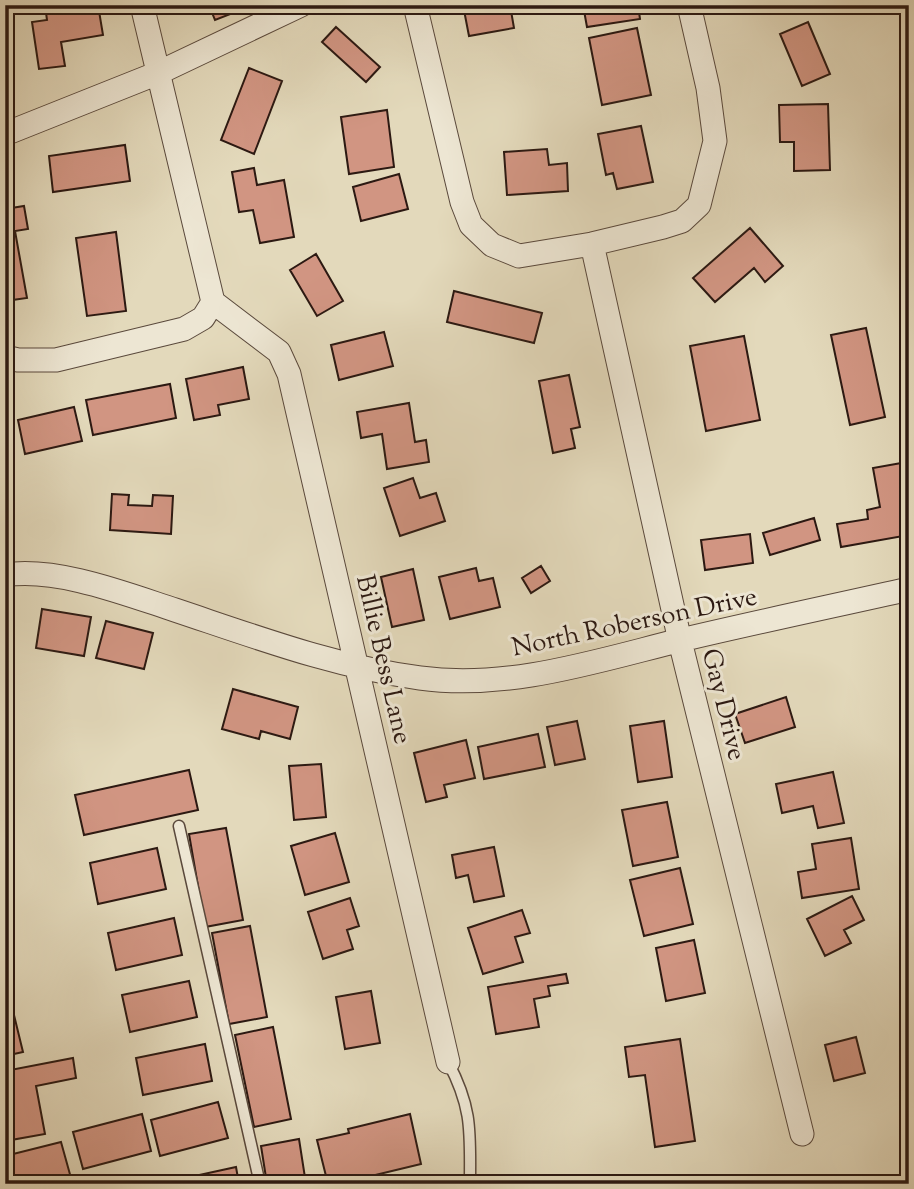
<svg xmlns="http://www.w3.org/2000/svg" width="914" height="1189" viewBox="0 0 914 1189" font-family="'Sorts Mill Goudy',serif">
<rect width="100%" height="100%" fill="#e3d9bb"/>
<filter id="stains"><feTurbulence type="fractalNoise" baseFrequency=".00286" numOctaves="4"/><feColorMatrix values="0 0 0 0 .2 0 0 0 0 .09 0 0 0 0 .02 0 0 0 .5 -.17"/></filter>
<radialGradient id="worn" r=".72"><stop offset=".6" stop-color="#630" stop-opacity="0"/><stop offset="1" stop-color="#630" stop-opacity=".3"/></radialGradient>
<!-- building -->
<path fill="#d19582" stroke="#2c1912" stroke-width="2" d="M45,5H98L103,35L61,42L65,66L39,69L32,22L47,20Z
M209,5H245L246,8L215,20Z
M463,5H510L514,28L469,36Z
M583,5H638L640,19L587,27Z
M808,22L830,74L802,86L780,34Z
M336,27L380,67L366,82L322,42Z
M637,28L651,95L602,105L589,38Z
M249,68L282,81L254,154L221,140Z
M828,104L830,170L794,171V142H780L779,105Z
M387,110L394,167L349,174L341,117Z
M641,126L653,182L617,189L613,173L606,175L598,134Z
M125,145L130,181L53,192L49,156Z
M547,149L549,165L567,163L568,191L507,195L504,152Z
M254,168L257,185L284,180L294,237L260,243L253,210L239,212L232,172Z
M399,174L408,209L361,221L353,187Z
M24,206L28,229L15,231L27,298L5,301V209Z
M750,228L783,266L765,282L754,268L715,302L693,278Z
M116,232L126,311L87,316L76,238Z
M316,254L343,301L317,316L290,270Z
M454,291L542,313L534,343L447,322Z
M866,328L885,417L850,425L831,335Z
M384,332L393,366L339,380L331,345Z
M744,336L760,420L706,431L690,346Z
M243,367L249,399L218,405L220,415L194,420L186,379Z
M569,375L580,427L571,429L575,448L553,453L539,381Z
M170,384L176,418L93,435L86,400Z
M409,403L415,442L426,440L429,462L387,469L382,434L361,438L357,412Z
M74,407L82,441L25,454L18,420Z
M907,462L909,535L841,547L837,524L868,519L867,510L880,507L873,468Z
M413,478L420,498L436,493L445,521L400,536L384,488Z
M112,494L129,495L128,505L152,506L153,495L173,496L171,534L110,530Z
M814,518L820,540L770,555L763,533Z
M750,534L753,563L705,570L701,540Z
M541,566L550,581L531,593L522,578Z
M476,568L479,581L493,578L500,607L450,619L439,577Z
M413,569L424,620L392,627L381,577Z
M42,609L91,617L84,656L36,648Z
M106,621L153,633L144,669L96,658Z
M233,689L298,707L290,739L261,731L259,739L222,729Z
M786,697L795,727L745,743L735,714Z
M577,721L585,759L555,765L547,727Z
M664,721L672,777L638,782L630,726Z
M538,734L545,767L484,779L478,747Z
M466,740L475,778L444,785L447,797L426,802L414,753Z
M321,764L326,817L294,820L289,766Z
M189,770L198,810L84,835L75,795Z
M833,772L844,823L818,828L813,806L782,813L776,784Z
M667,802L678,857L633,866L622,810Z
M226,828L243,920L205,927L189,834Z
M335,833L349,882L305,895L291,846Z
M851,838L859,889L802,898L798,872L816,869L812,844Z
M494,847L504,896L474,902L468,875L456,878L452,855Z
M157,848L166,889L98,904L90,863Z
M680,868L693,924L644,936L630,880Z
M852,896L864,920L844,930L851,943L825,956L807,919Z
M350,898L359,926L347,930L353,949L323,959L308,912Z
M522,910L530,933L515,937L523,962L483,974L468,928Z
M174,918L182,955L116,970L108,933Z
M250,926L267,1017L229,1024L212,933Z
M694,940L705,993L666,1001L656,948Z
M566,974L568,983L548,986L550,996L534,999L539,1027L496,1034L488,987Z
M189,981L197,1017L130,1032L122,995Z
M371,991L380,1043L345,1049L336,997Z
M13,1011L23,1052L5,1056V1013Z
M273,1027L291,1119L254,1127L235,1035Z
M856,1037L865,1073L834,1081L825,1045Z
M680,1039L695,1141L655,1147L645,1075L629,1077L625,1047Z
M205,1044L212,1081L143,1095L136,1058Z
M73,1058L76,1078L36,1086L45,1134L11,1140L5,1108V1071Z
M218,1102L228,1138L160,1156L151,1120Z
M142,1114L151,1151L83,1169L73,1132Z
M410,1114L421,1164L338,1184H328L317,1140L349,1133L348,1129Z
M299,1139L306,1184H267L261,1146Z
M61,1142L71,1178L49,1184H9L5,1171V1156Z
M236,1167L239,1184H167V1182Z"/>
<g fill="none" stroke-linecap="round" stroke-linejoin="round">
<defs>
<path id="lane" d="M179,826L260,1184
M448,1062C473,1109 470,1133 470,1184"/>
<path id="street" d="M142,5L213,302
M415,5L462,202L471,225L492,245L519,256L592,244L663,227L682,221L699,205L715,141L708,88L689,5
M5,134L158,73L301,5
M592,244L680,641L802,1134
M213,302L279,352L289,374L448,1062
M5,357L18,360H56L184,329L203,318L213,302
M5,575C57,567 126,594 175,610C256,637 336,667 420,678C509,690 596,661 681,640C757,622 833,606 909,589"/>
</defs>
<!-- lane casing -->
<use href="#lane" stroke="#5a493c" stroke-width="13"/>
<!-- street casing -->
<use href="#street" stroke="#5a493c" stroke-width="25"/>
<!-- lane -->
<use href="#lane" stroke="#ede6d3" stroke-width="10"/>
<!-- street -->
<use href="#street" stroke="#ede6d3" stroke-width="23"/>
</g>
<g text-anchor="middle" stroke-width="6" stroke-linejoin="round" paint-order="stroke">
<!-- street labels -->
<g font-size="26" fill="#2c1912" stroke="#ede6d3">
<text transform="translate(634 621) rotate(-12)" y="9">North Roberson Drive</text>
<text transform="translate(385 659) rotate(77)" y="9">Billie Bess Lane</text>
<text transform="translate(725 704) rotate(76)" y="9">Gay Drive</text>
</g>
</g>
<!-- margin -->
<rect width="914" height="1189" fill="none" stroke="#e3d9bb" stroke-width="28"/>
<rect x="7" y="7" width="900" height="1175" fill="none" stroke="#2c1912" stroke-width="3.5"/>
<rect x="14" y="14" width="886" height="1161" fill="none" stroke="#2c1912" stroke-width="2"/>
<rect width="100%" height="100%" filter="url(#stains)"/>
<rect width="100%" height="100%" fill="url(#worn)"/>
</svg>
